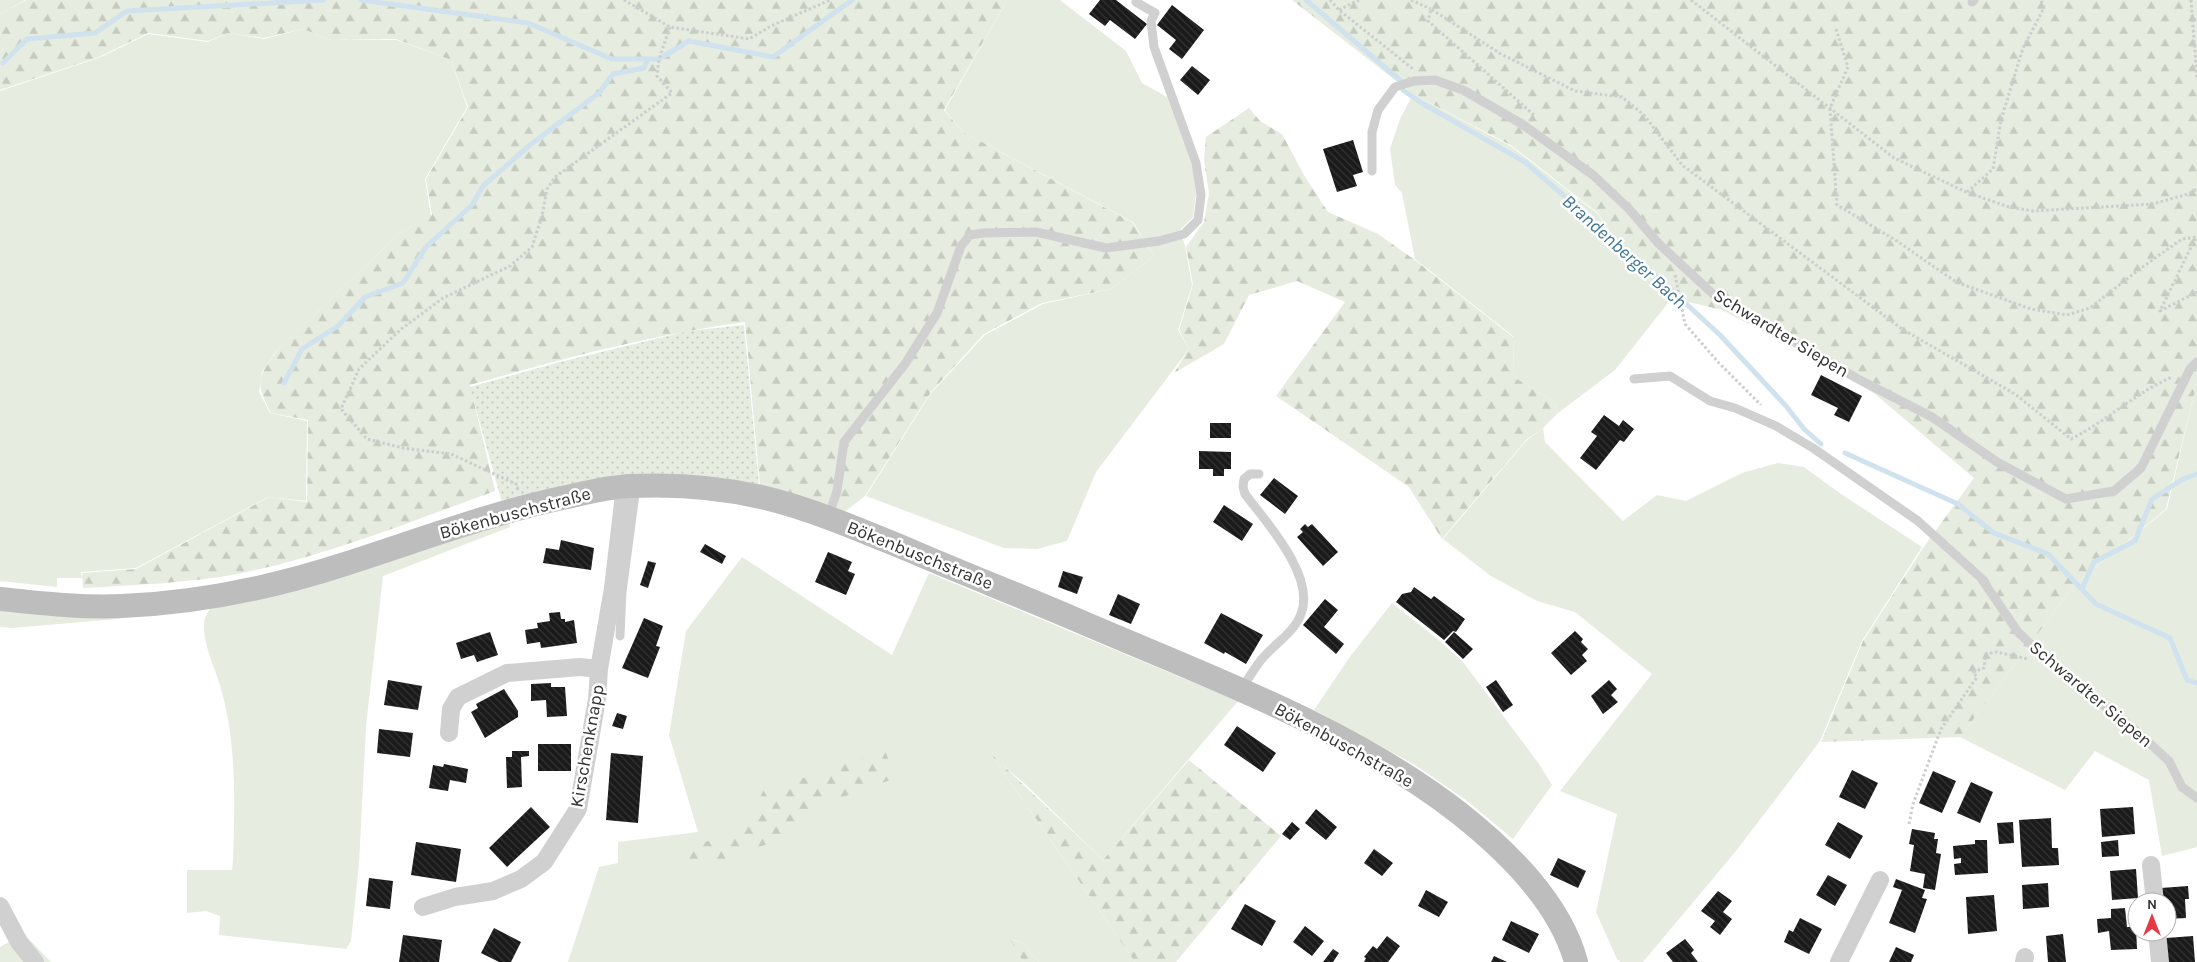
<svg xmlns="http://www.w3.org/2000/svg" width="2197" height="962" viewBox="0 0 2197 962" font-family="Karla,sans-serif">
<defs>
<pattern id="forest-firs" width="22" height="20" patternUnits="userSpaceOnUse" patternTransform="scale(1.25)"><rect width="22" height="20" fill="#e6ecdf"/><path d="M5 1l3.5 6h-7zM16 11l3.5 6h-7z" fill="#c6cbc0"/></pattern>
<pattern id="park-dots" width="8" height="8" patternUnits="userSpaceOnUse" patternTransform="scale(1.25)"><rect width="8" height="8" fill="#e6ecdf"/><path d="M2 2h.1M6 6h.1" fill="none" stroke="#c6cbc0" stroke-width="1.8" stroke-linecap="round"/></pattern>
<pattern id="building-back-hatch" width="6" height="6" patternUnits="userSpaceOnUse" patternTransform="scale(1.25)"><rect width="6" height="6" fill="#1a1a1a"/><path d="M-1 5l2 2M0 0l6 6M5-1l2 2" fill="none" stroke="#333"/></pattern>
</defs>
<rect width="100%" height="100%" fill="#fff"/>
<!-- grass -->
<path fill="#e6ecdf" d="M0,0H25L0,14Z
M1007,0H1060L1126,51L1142,83L1167,97L1193,167L1196,194L1193,217L1180,230L1185,246L1192,285L1178,330L1189,349L1096,472L1067,541L1037,549L1004,548L866,496L931,393L985,335L1043,304L1111,289L1154,256L1133,222L963,132L945,110Z
M303,29L331,40H397L451,60L467,107L425,179L431,216L400,233L277,350L262,372L259,392L270,413L307,421L306,501L268,497L136,568L81,572L82,578H57V587L0,581V91L101,57L148,34L208,42L228,33L264,39Z
M1413,94L1512,147L1598,214L1631,265L1672,298L1615,370L1558,413L1554,402L1514,377L1513,336L1415,259L1402,193L1395,185L1390,149L1400,119Z
M2195,390H2197V847L2162,856L2149,780L2095,751L2065,790L1960,737L2075,584L2167,509Z
M1543,428L1545,442L1623,521L1657,495L1686,501L1742,473L1778,463L1804,467L1841,494L1922,547L1862,641L1820,741L1736,851L1643,962H1621L1617,959L1596,912L1617,814L1560,791L1652,674L1575,612L1537,601L1491,576L1443,539L1526,441Z
M507,519L510,527L383,576L366,726L359,864L351,941L346,949L219,935L220,916L206,911L187,913V870H232L233,860C235,800 237,740 219,682C213,664 203,643 204,623C204,618 209,611 211,606Z
M742,557L892,655L929,573L1238,701L1103,860L1024,783L993,757L1135,962H1039L1023,943L1011,939L1023,962H568L599,867L618,863V842L698,832L669,735L686,631Z
M1392,603L1440,641L1463,662L1539,764L1552,785L1513,839L1466,800L1415,765L1314,710L1349,658Z
M0,609L138,614L117,619L12,628L0,627Z
M24,934L51,962H0V947Z"/>
<!-- forest -->
<path fill="url(#forest-firs)" d="M26,0H1007L944,110L963,132L1132,222L1154,256L1111,289L1042,303L984,334L931,392L865,496L843,513L760,486L745,322C651,335 560,359 470,385L495,491C412,521 329,555 242,573C191,583 135,585 83,588L82,573L136,569L269,497L307,502L308,420L271,413C254,381 258,378 278,349L400,233L432,215L426,179L468,107L451,60L396,39L331,40L303,29L264,38L228,33L208,41L148,33L99,57L0,90V14Z
M1292,0H2197V390H2195L2166,509L2075,584L1960,737L1821,742L1863,641L1923,548L1974,478L1875,394L1821,361L1722,310L1672,298L1631,265L1598,213L1512,146L1413,94Z
M1249,108L1260,121L1282,134L1305,177L1328,212L1378,234L1415,260L1513,337L1514,377L1554,402L1558,413L1543,428L1526,440L1442,539L1409,487L1276,396L1345,302L1297,281L1249,295L1224,344L1174,373L1189,349L1179,330L1193,284L1186,247L1204,222L1209,194L1204,160L1206,137Z
M885,751L896,778L815,807L792,835L718,862L687,865L669,850L725,837L751,820L763,791Z
M991,754L1103,860L1189,760L1281,836L1176,962H1135Z
M1010,939L1023,943L1039,962H1023Z"/>
<!-- park -->
<path fill="url(#park-dots)" d="M744,325L759,486L502,503L470,387L556,363L688,331Z"/>
<g fill="none" stroke-linecap="round" stroke-linejoin="round">
<!-- stream -->
<path stroke="#cfe2ee" stroke-width="5" d="M361,0L528,23L612,59H659L689,41L773,57L852,0
M1306,0L1401,81
M3,63L27,39L95,33L127,11L324,0
M1403,90L1420,102L1525,162L1655,275L1720,335L1786,406L1804,429L1821,444
M284,383L302,349L338,326L365,297L403,283L426,247L472,205L483,186L530,145L599,93L613,74L644,68L648,59
M1845,453L1958,504L1994,533L2048,554L2096,604L2170,638L2187,680L2197,683
M2082,589L2094,562L2135,541L2152,499L2183,479L2197,474"/>
</g>
<!-- building -->
<path fill="url(#building-back-hatch)" d="M1100,0H1116L1147,24L1135,39L1110,20L1105,26L1089,14Z
M1172,5L1204,30L1182,59L1169,49L1176,40L1157,25Z
M1192,66L1210,80L1198,95L1180,80Z
M1353,140L1363,172L1353,175L1357,186L1337,192L1323,149Z
M1821,375L1862,396L1849,422L1834,415L1838,408L1811,395Z
M1604,415L1619,426L1623,420L1634,429L1624,442L1620,440L1596,470L1580,458L1597,436L1591,432Z
M1210,423H1231V438H1210Z
M1199,451L1231,452V469H1224V476H1213V469H1199Z
M1274,478L1298,496L1285,514L1260,495Z
M1224,505L1253,524L1242,541L1213,522Z
M1305,524L1308,527L1312,524L1338,552L1323,566L1297,537L1303,532L1300,529Z
M561,540L594,548L591,570L543,563L546,548L559,550Z
M705,544L726,556L722,564L700,552Z
M828,552L852,562L848,571L855,574L846,595L815,582Z
M648,561L656,563L648,588L640,585Z
M1063,571L1083,577L1077,594L1058,587Z
M1414,587L1431,599L1434,596L1465,619L1456,632L1453,631L1444,640L1396,602L1402,594L1411,592Z
M1118,594L1140,604L1131,624L1109,615Z
M1325,599L1338,610L1324,627L1344,644L1336,654L1303,625Z
M560,612L561,619H565V622L574,620L577,643L541,648L540,642L527,644L525,630L538,628L537,623L550,621L549,613Z
M1221,613L1263,635L1246,664L1225,652L1224,654L1204,643Z
M644,618L663,626L656,646L660,647L648,678L622,668Z
M1575,631L1583,639L1581,642L1588,649L1582,655L1587,661L1571,675L1551,653Z
M490,632L498,655L477,662L474,655L461,659L456,643Z
M1454,632L1473,649L1463,659L1445,642Z
M388,680L422,686L418,710L384,705Z
M1496,680L1513,705L1503,712L1486,687Z
M1609,680L1617,689L1611,695L1618,702L1603,714L1591,696Z
M551,683V687H565L567,716L547,717L546,700L531,701V684Z
M504,689L518,711V717L485,738L471,712L478,708L476,704Z
M617,713L627,716L623,729L612,726Z
M1237,726L1276,753L1263,772L1224,745Z
M379,729L413,733L410,757L377,753Z
M538,744H571V771H538Z
M512,751H529V756L521,757L522,787L507,788L506,757H512Z
M611,753L643,756L638,823L606,820Z
M444,764L468,769L466,783L450,780L448,791L429,788L433,765L443,767Z
M1852,770L1878,783L1865,809L1839,797Z
M1933,771L1956,781L1942,813L1919,803Z
M1971,782L1993,792L1980,823L1957,813Z
M531,807L550,827L507,867L489,848Z
M2133,807L2135,834L2102,837L2100,809Z
M1316,809L1337,827L1326,840L1305,823Z
M2051,818L2052,848H2058L2059,865L2022,867L2019,820Z
M1292,822L1300,829L1290,840L1282,834Z
M1838,822L1863,836L1850,859L1825,845Z
M2013,822L2014,843L1999,844L1997,823Z
M1912,829L1935,833L1934,839H1938L1936,853L1941,854L1935,890L1923,888L1925,874L1910,871L1914,845L1909,844Z
M1975,840H1987L1988,873L1955,875L1954,864L1961,863V858L1954,859L1953,846L1975,844Z
M2118,840L2119,856L2102,857L2101,842Z
M416,842L461,849L456,882L411,875Z
M1374,849L1393,863L1382,876L1364,863Z
M1558,858L1586,871L1578,888L1550,875Z
M2136,869L2138,898L2112,900L2110,871Z
M1828,875L1847,885L1835,906L1816,895Z
M369,878L393,881L390,909L366,906Z
M1896,879L1925,890L1922,898L1927,899L1915,933L1889,923L1902,890L1893,887Z
M2048,883L2049,907L2023,909L2022,885Z
M2188,886L2189,899H2185L2186,918L2167,919V902H2162L2161,888Z
M1426,890L1448,902L1439,917L1418,906Z
M1718,891L1732,901L1723,912L1732,919L1720,935L1710,927L1715,921L1701,911Z
M1994,895L1997,931L1968,934L1966,897Z
M1245,904L1276,921L1262,946L1231,929Z
M2125,908L2127,927H2136L2137,949L2111,950L2109,931L2098,933L2097,919L2111,918V909Z
M1800,918L1822,929L1809,954L1784,942L1789,930L1793,932Z
M1511,921L1539,934L1529,953L1502,940Z
M1305,926L1324,941L1312,956L1293,942Z
M494,928L521,942L511,962H499L481,953Z
M2063,934L2066,962H2048L2046,936Z
M403,935L442,940L439,962H399Z
M1387,936L1400,946L1388,962H1364L1366,958L1364,957L1373,946L1377,949Z
M2193,936L2195,962H2168L2166,938Z
M1685,939L1694,950L1691,953L1698,962H1673L1666,953Z
M1896,947L1914,955L1911,962H1889Z
M1333,949L1339,953L1333,962H1323Z
M1494,956L1507,962H1491Z"/>
<g fill="none" stroke-linecap="round" stroke-linejoin="round">
<!-- path -->
<path stroke="#cdcdcd" stroke-width="3" stroke-dasharray="2.5 2.5" stroke-linecap="butt" d="M624,0L670,27L749,39L771,26L830,0
M1330,0L1339,10L1413,69
M1411,0L1431,9
M1691,0L1894,158L1966,192L2009,207L2033,211L2153,204L2188,194L2197,189
M2191,0L2197,79
M1339,10L1359,0
M1836,29L1848,67L1830,108L1837,205L1897,241L1956,282L2031,309L2067,315L2090,308L2137,271L2182,239L2196,237L2160,311L2197,292
M1534,115L1428,21L1431,9L1501,54L1575,91L1622,97L1644,115L1682,165L1902,329L2015,394L2071,439C2107,421 2135,393 2172,377
M1967,192L1993,169L2001,120L2023,48L2044,8L2041,0
M1675,275L1685,324L1719,363L1761,405
M518,490L516,484L451,454L403,448L367,439L341,409L359,369L400,330L443,298L510,266L532,247L542,216L547,189L555,177L672,93L657,76L659,59L670,27
M1909,824L1913,804L1941,729L1977,677L1973,672L1984,668L1986,654L1997,652L2028,659"/>
<!-- lane -->
<path stroke="#d0d0d0" stroke-width="9" d="M1972,2L1974,0
M1372,171V132L1378,110L1395,87L1414,81L1435,80L1463,90L1522,124L1593,175L1629,209L1659,244L1713,294L1858,379L1932,417L1997,462L2066,499L2114,491L2141,468L2190,369L2197,362
M1634,379L1670,376L1710,401L1735,408L1776,426L1813,448L1918,521L1981,578L2018,632L2059,671L2134,729L2169,761L2182,787L2197,798
M828,518L837,491L844,442L905,364L937,313L961,246L970,235L983,233L1036,232L1106,248L1159,241L1184,234L1198,220L1201,195L1196,163L1154,47L1151,21L1155,13L1136,2
M620,636L622,592L636,486
M1242,688C1248,679 1254,669 1261,660C1273,645 1294,633 1301,614C1316,576 1266,522 1245,494L1243,487L1244,479L1250,474H1259"/>
<!-- street -->
<path stroke="#d0d0d0" stroke-width="18" d="M449,733L451,709L458,697L507,673L580,667L599,669L613,588L625,486
M2151,865L2155,902
M0,906L19,942L35,962
M423,907L455,897L493,891L521,879L544,862L578,809L597,699L599,669
M2157,932L2160,962
M1839,962L1880,880
M2024,962L2025,957"/>
<!-- secondary -->
<path stroke="#bdbdbd" stroke-width="24" d="M0,599C40,603 81,608 122,606C197,603 274,587 345,564C417,541 488,514 562,498C585,493 607,487 631,486C675,484 718,487 761,497C812,509 860,530 909,550C962,573 1016,594 1070,617C1201,674 1346,725 1459,813C1507,851 1560,902 1576,962"/>
</g>
<g text-anchor="middle" stroke-width="5" stroke-linejoin="round" paint-order="stroke">
<!-- street labels -->
<g font-size="18" fill="#333" stroke="#fff">
<text transform="translate(1781 333) rotate(31)" y="6">Schwardter Siepen</text>
<text transform="translate(515 513) rotate(-15)" y="6">Bökenbuschstraße</text>
<text transform="translate(920 555) rotate(22)" y="6">Bökenbuschstraße</text>
<text transform="translate(2091 694) rotate(40)" y="6">Schwardter Siepen</text>
<text transform="translate(1344 745) rotate(29)" y="6">Bökenbuschstraße</text>
<text transform="translate(587 746) rotate(-80)" y="6">Kirschenknapp</text>
</g>
<!-- water labels -->
<g font-size="19" font-style="italic" fill="#3f7597" stroke="#fff">
<text transform="translate(1625 251) rotate(42)" y="7">Brandenberger Bach</text>
</g>
</g>
<!-- north arrow -->
<g transform="translate(2152 917)"><circle r="24" fill="#ffffff" stroke="#adadad"/>
<path d="M0-4L9 19L0 12L-9 19Z" fill="#e63946"/>
<text y="-8" font-size="14" font-weight="bold" text-anchor="middle" fill="#333333">N</text>
</g>
</svg>
